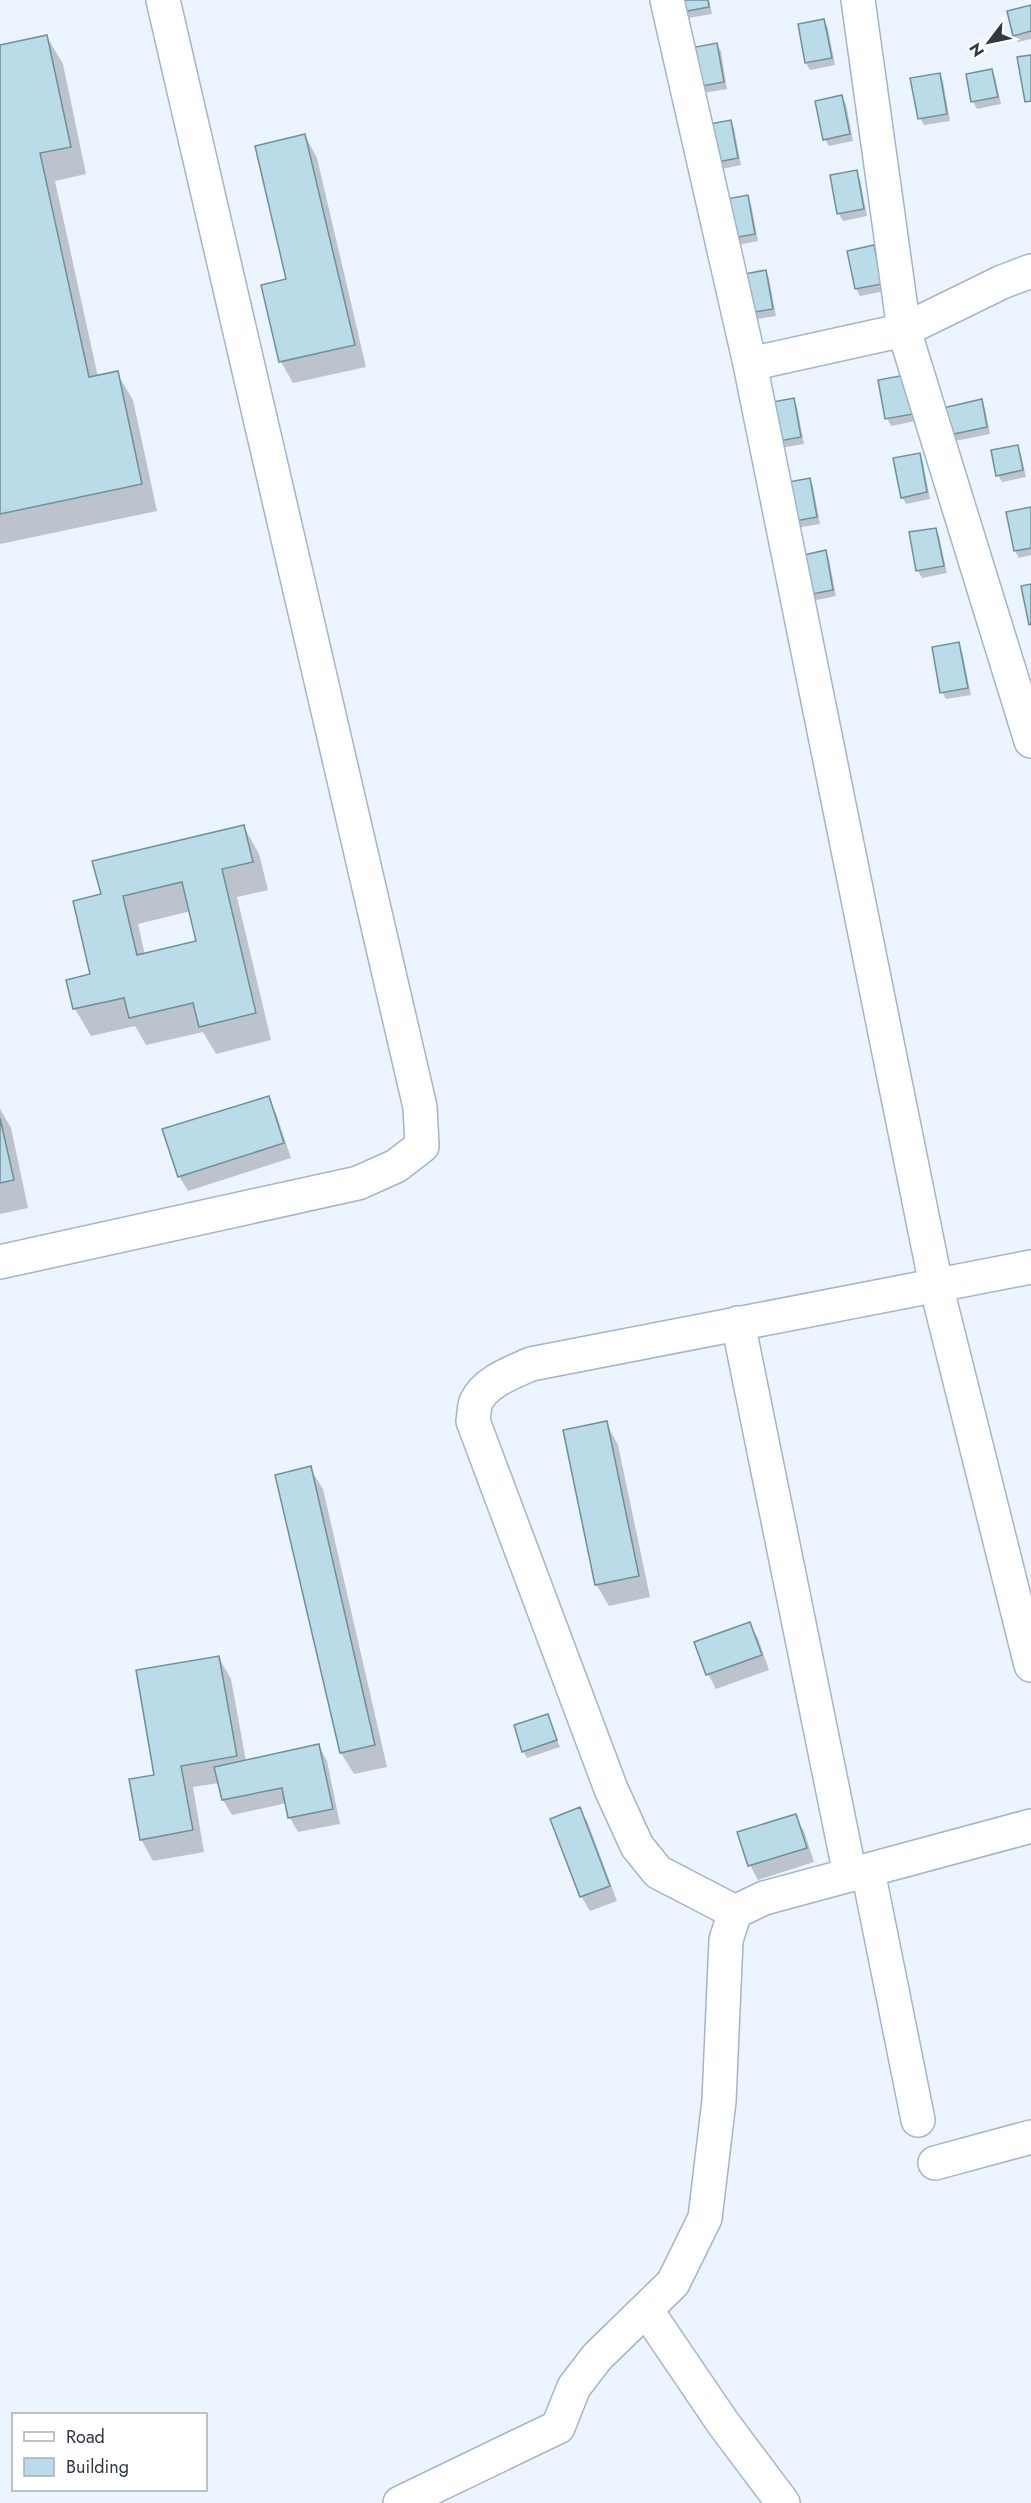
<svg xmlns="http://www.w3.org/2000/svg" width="1031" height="2503" viewBox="0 0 1031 2503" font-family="Jost,sans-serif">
<rect width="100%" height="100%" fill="#ecf4ff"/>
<!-- shadow -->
<path fill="#0003" fill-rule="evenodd" d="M681,0H709L712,14L688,18Z
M1031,7V39L1018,42L1014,35Z
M824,21L828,28L835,65L810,70L806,63Z
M47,37L63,64L86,174L55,181L98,377L117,373L133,400L157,511L0,544V47Z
M716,44L721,51L727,89L703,93L692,49Z
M991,70L995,77L1001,104L977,109L973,102Z
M939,74L943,81L950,121L924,125L920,118Z
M842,97L846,104L853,141L829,146L825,139Z
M730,121L734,128L741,165L717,170Z
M305,136L317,158L366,367L293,383L281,362L263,286L287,280Z
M856,172L860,179L867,216L843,221L839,214L832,176Z
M747,197L751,204L758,241L734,246Z
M873,247L877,254L885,291L860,296L856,289L849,252Z
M765,271L769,278L776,316L752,320Z
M904,377L916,421L891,426L887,418Z
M793,400L797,407L804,444L780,448Z
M981,401L985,408L990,434L955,441L945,409Z
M1017,447L1021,454L1026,477L1002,482L998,475Z
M919,455L923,462L930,499L906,504L902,497Z
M809,479L813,486L820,524L796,528Z
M1031,509V555L1019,558L1015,551Z
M935,529L939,536L947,573L922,578L918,571L910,534Z
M825,552L829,559L836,596L812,601L801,557Z
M958,644L962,651L971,695L946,699L942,692Z
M244,827L259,854L268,890L237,897L271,1040L216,1054L203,1032L146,1045L135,1026L91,1036L75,1009L68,981L92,976L103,895ZM191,911L198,942L145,955L138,924Z
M268,1098L276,1113L291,1158L188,1191L179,1176Z
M0,1109L11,1128L28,1208L0,1214Z
M606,1423L618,1445L650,1597L609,1606L596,1584Z
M310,1468L323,1489L387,1767L354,1774L341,1753Z
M749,1624L758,1638L769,1670L716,1689L708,1674L696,1643Z
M219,1658L231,1679L246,1761L319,1746L327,1761L340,1824L298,1832L290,1818L287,1803L232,1815L223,1800L219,1783L193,1787L204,1852L153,1861L141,1839L156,1776Z
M547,1716L560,1747L527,1758L523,1751Z
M580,1809L588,1823L617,1901L590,1911L581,1896Z
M795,1816L804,1831L814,1862L758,1880L750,1865L739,1833Z"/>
<!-- building -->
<path fill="#b9dce8" stroke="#6e909b" stroke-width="1.5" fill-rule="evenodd" d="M680,0H708L709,7L682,12Z
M1031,5V31L1013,36L1007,11Z
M824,19L832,58L805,63L798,24Z
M47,35L71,147L40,153L89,377L118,371L142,484L0,514V45Z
M717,43L724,82L697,87L690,48Z
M1031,55V101L1025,102L1017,57Z
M992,69L998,97L971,102L966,74Z
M940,73L947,114L918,119L910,78Z
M842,95L850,134L823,140L815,101Z
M731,120L738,158L712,163L704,125Z
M305,134L355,345L279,362L261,285L286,279L255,146Z
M857,170L864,209L837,214L830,175Z
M748,195L755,234L728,239L721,200Z
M874,245L882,284L855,289L847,251Z
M766,270L773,309L747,313L739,275Z
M905,375L913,414L885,419L878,380Z
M794,398L801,437L774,442L767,403Z
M982,399L987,427L949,435L943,408Z
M1018,445L1023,470L996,476L991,450Z
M920,453L927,492L901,498L893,458Z
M810,478L817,517L790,522L783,483Z
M1031,507V548L1014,551L1006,512Z
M936,528L944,566L916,571L909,532Z
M826,550L833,590L807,595L799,556Z
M1031,584V624L1029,625L1021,586Z
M959,642L968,688L940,693L932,647Z
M244,825L253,862L222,869L256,1013L199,1027L193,1003L129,1018L124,998L73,1009L66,980L90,974L73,901L101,894L92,861ZM182,882L196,941L137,955L123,896Z
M269,1096L284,1143L178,1177L162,1129Z
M0,1118L14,1180L0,1183Z
M607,1421L639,1576L595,1585L563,1430Z
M311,1466L375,1745L340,1753L275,1475Z
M750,1622L762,1655L706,1675L694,1642Z
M219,1656L237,1756L181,1766L193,1830L140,1840L129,1779L154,1775L136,1670Z
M548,1714L557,1740L522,1752L514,1725Z
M319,1744L333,1809L288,1818L282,1788L222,1800L214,1767Z
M580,1807L610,1886L580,1897L550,1819Z
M796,1814L807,1848L748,1866L737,1832Z"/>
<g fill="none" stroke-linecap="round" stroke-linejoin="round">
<defs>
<path id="minor" d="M667,0L750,364L936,1285L1031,1665
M858,0L904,330L1031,741
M750,364L904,330L1002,282L1031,271
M0,1262L358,1183L396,1166L422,1146L420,1107L163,0
M738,1323L850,1875
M868,1871L918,2120
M735,1912L658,1872L637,1846L611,1789L473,1421C474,1416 474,1407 476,1402C485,1382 513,1372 531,1364L1031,1267
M935,2163L1031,2137
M647,2311L723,2423L783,2503
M400,2503L558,2427L574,2387L597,2357L673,2283L705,2218L719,2101L726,1940L735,1912L764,1898L1031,1826"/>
</defs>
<!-- minor casing -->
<use href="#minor" stroke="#a2b5cd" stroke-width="36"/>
<!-- minor -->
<use href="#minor" stroke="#fff" stroke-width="33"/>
</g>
<!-- legend -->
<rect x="12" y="2413" width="195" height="78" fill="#ffffff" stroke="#acafb3" stroke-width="1.5"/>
<rect x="24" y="2432" width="30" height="9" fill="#ffffff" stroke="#acafb3" stroke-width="1.5"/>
<text x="66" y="2443" font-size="18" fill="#303842">Road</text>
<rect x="24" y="2458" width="30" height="18" fill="#b9dce8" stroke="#acafb3" stroke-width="1.5"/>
<text x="66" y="2473" font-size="18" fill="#303842">Building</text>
<!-- north arrow -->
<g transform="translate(989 42) rotate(238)" stroke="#ffffff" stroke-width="4.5" paint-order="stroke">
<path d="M0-4.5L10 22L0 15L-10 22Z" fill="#303842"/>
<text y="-9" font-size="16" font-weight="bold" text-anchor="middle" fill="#303842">N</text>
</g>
</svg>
